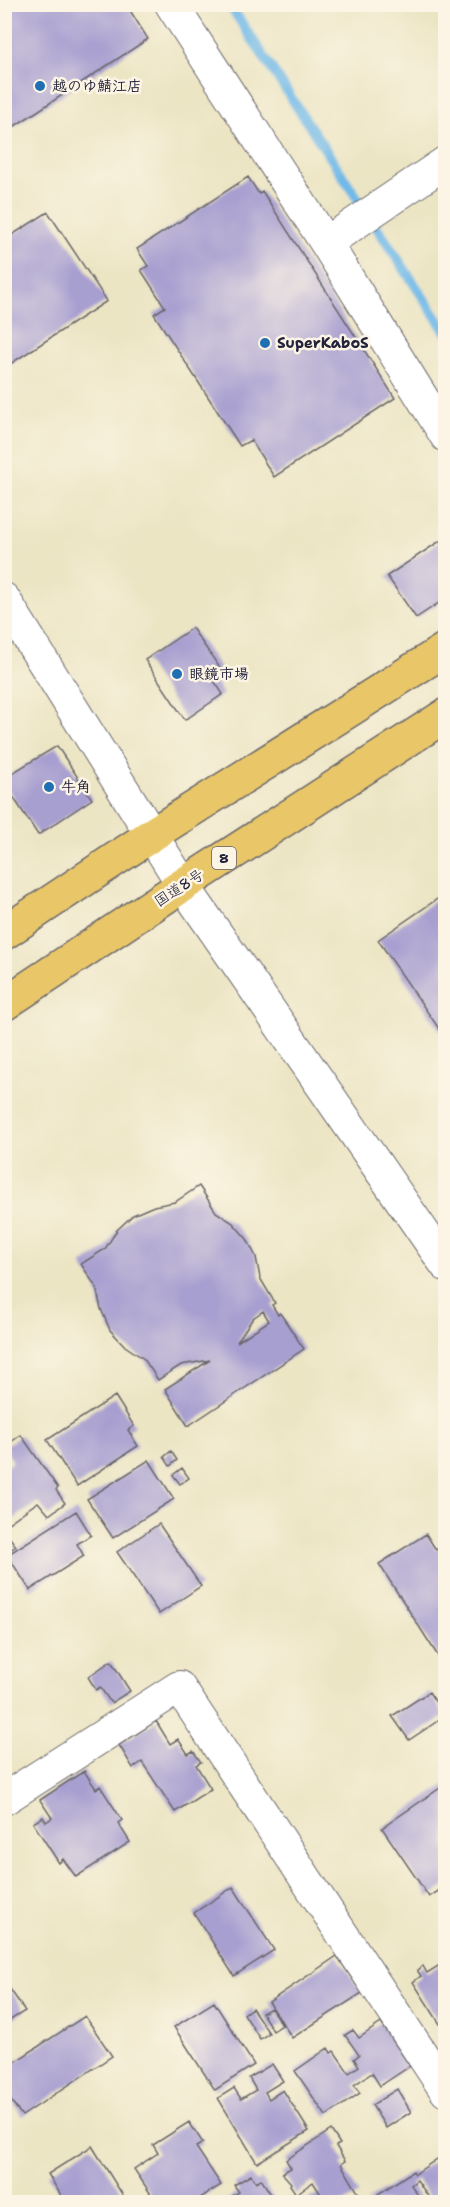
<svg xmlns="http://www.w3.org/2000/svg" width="450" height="2207" viewBox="0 0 450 2207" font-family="'Shantell Sans','Klee One',sans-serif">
<rect width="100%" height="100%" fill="#fcf5e5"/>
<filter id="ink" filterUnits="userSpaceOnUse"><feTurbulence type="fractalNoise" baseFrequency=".0167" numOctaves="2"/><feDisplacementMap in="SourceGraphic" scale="12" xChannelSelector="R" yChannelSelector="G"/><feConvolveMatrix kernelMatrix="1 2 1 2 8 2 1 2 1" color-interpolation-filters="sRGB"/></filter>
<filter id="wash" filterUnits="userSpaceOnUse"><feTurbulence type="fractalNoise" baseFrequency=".008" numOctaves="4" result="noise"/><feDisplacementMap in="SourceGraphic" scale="24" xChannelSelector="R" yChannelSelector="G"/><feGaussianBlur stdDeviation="1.35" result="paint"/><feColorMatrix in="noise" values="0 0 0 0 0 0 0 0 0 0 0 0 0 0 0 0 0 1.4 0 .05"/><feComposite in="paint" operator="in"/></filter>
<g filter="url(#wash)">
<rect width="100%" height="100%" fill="#ece5c4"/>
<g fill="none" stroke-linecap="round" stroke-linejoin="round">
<!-- stream -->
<path stroke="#70b9e8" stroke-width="10" d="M229,4L446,332"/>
</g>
<g id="blocks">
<!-- building -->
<path fill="#a79fd0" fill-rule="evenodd" d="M4,4H126L148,39L4,133Z
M248,177L259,194L262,191L395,398L274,477L251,440L240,446L154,314L165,307L141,270L148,266L137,249Z
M48,212L107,301L4,368V240Z
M446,537V598L416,618L387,576Z
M192,628L220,668L210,675L223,694L185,720L145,660Z
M57,746L92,799L38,835L4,783V778Z
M446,893V1039L378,940Z
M199,1186L216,1212L233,1223L247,1239L256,1257L260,1278L275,1303L272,1305L278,1315L280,1313L304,1349L188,1426L165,1389L210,1360L181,1365L158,1380L144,1359L125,1346L110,1330L101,1309L96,1287L81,1264L105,1249L117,1230L133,1215L154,1206L175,1202ZM263,1311L269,1321L237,1342L253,1318Z
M115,1396L134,1426L128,1430L138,1446L77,1486L47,1440Z
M21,1435L58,1488L56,1490L65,1503L49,1515L38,1502L4,1526V1468L13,1462L4,1447Z
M171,1451L177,1460L170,1466L164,1457Z
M149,1460L174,1499L113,1538L87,1499Z
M182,1468L189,1478L180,1484L173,1475Z
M76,1511L91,1535L77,1544L84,1556L30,1590L7,1555Z
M159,1524L201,1586L159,1614L117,1552Z
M4,1530L16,1546L4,1554Z
M426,1534L436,1550L446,1543V1658L442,1652L438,1656L379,1564Z
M111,1661L130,1691L111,1703L100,1687L96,1690L88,1677Z
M429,1692L445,1716L409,1740L392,1716Z
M156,1721L170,1744L178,1739L188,1754L193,1751L201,1762L196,1765L211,1789L175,1812L142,1762L133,1768L119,1745Z
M84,1771L96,1789L100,1786L122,1820L118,1823L130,1842L76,1877L63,1859L59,1863L33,1823L43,1817L46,1822L52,1818L40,1800Z
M446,1784V1886L429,1897L382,1828Z
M233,1887L274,1950L234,1976L194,1913Z
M337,1956L362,1993L292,2038L269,2002Z
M446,1961V2021L440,2024L413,1982L421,1976L417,1970L423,1966L427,1973Z
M8,1986L25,2011L4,2024V1989Z
M214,2002L254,2065L215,2090L174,2027Z
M252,2008L269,2033L260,2039L244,2014Z
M271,2008L282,2025L273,2031L262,2013Z
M85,2016L112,2056L22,2116L4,2091V2069Z
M381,2023L410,2066L380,2086L372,2073L354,2085L360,2093L326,2116L295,2071L328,2048L331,2053L334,2051L349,2073L359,2066L354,2059L359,2055L345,2035L353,2030L359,2038Z
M272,2064L283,2081L265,2092L269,2099L283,2090L309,2131L257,2163L218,2098L234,2088L241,2099L256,2090L249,2078Z
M397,2089L411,2112L386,2128L372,2105Z
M189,2122L203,2143L196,2147L221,2185L194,2202H156L134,2169L158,2153L153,2145Z
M331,2130L340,2144L336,2146L345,2161L341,2164L359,2194L346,2202H308L307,2201L320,2193L313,2182L296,2194L290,2185L291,2183L282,2173L291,2168L286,2160Z
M92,2146L127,2202H65L48,2174Z
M446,2153V2196L436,2202H432L417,2180L411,2185L419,2197L412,2202H366L413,2171L415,2174Z
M251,2175L256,2182L261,2179L274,2199L268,2202H223L239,2192L234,2185Z"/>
</g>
</g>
<g filter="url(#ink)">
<use href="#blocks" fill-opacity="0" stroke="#69666b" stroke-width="1.5"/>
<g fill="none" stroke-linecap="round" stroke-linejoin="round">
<defs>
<path id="street" d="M171,4L326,243L446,436
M326,243L446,162
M4,599L183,885L446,1265
M4,1799L179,1687L446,2091"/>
<path id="highway" d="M4,933L153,834L446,649
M4,1004L183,885L446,715"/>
</defs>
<!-- street casing -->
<use href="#street" stroke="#69666b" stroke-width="34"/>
<!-- highway casing -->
<use href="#highway" stroke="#69666b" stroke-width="36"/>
<!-- street -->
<use href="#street" stroke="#fff" stroke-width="32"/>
<!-- highway -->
<use href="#highway" stroke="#e9c769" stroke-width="33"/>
</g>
</g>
<!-- markers -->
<g fill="#1f6fb2" stroke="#fcf5e5" stroke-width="2">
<circle cx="40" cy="86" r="6"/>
<circle cx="265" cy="343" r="6"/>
<circle cx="177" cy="674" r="6"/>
<circle cx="49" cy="787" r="6"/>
</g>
<g text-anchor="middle" stroke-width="5" stroke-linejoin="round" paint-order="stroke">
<!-- shield labels -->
<rect fill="#fcf5e5" stroke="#63616e" stroke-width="1.5" x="212" y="847" width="24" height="22" rx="4.5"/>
<g font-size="14" font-weight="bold" fill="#22223b">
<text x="224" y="863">8</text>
</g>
<!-- poi labels -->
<g font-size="15" font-weight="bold" fill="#22223b" stroke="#fcf5e5" text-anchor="start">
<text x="52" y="91">越のゆ鯖江店</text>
<text x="277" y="348">SuperKaboS</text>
<text x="189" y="679">眼鏡市場</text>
<text x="61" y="792">牛角</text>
</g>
<!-- street labels -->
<g font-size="15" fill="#22223b" stroke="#fcf5e5">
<text transform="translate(179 888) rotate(-33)" y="5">国道8号</text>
</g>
</g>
<!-- margin -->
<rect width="450" height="2207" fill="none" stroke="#fcf5e5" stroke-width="24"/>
</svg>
